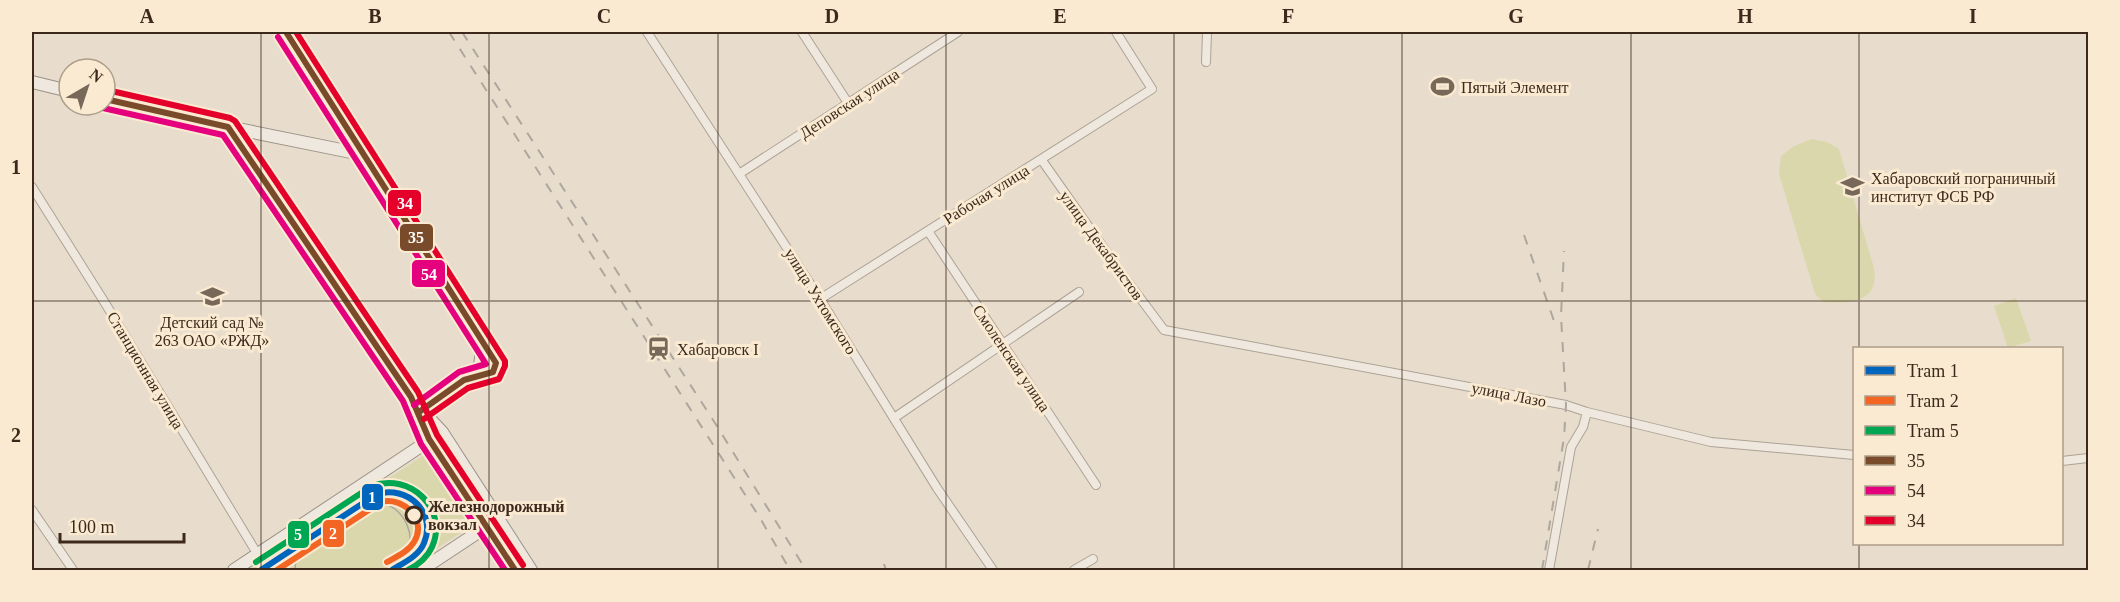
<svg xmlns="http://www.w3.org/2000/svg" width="2120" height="602" viewBox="0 0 2120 602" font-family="'Times New Roman',serif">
<rect width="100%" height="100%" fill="#e8ddcc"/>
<!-- green -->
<path fill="#dbd7ad" d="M1812,139L1827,142L1839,149L1874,268C1880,303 1849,304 1823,302L1815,294L1779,174L1781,156L1794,146Z
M2016,298L2031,341L2008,348L1994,306Z
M430,451L477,523L402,570H248Z"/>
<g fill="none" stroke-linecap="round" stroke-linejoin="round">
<defs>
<path id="street" d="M647,32L820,299L937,488L993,570
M802,32L848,103
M1206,62L1207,32
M1041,159L1117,267L1164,330L1566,405L1587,412L1711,442L1854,455
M739,174L958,32
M32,187L105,303L258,555
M928,231L1096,485
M820,299L1152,89L1116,32
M894,418L1079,292
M2062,461L2088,458
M32,510L73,570
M1074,570L1093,559
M1549,570L1571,447L1583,427L1587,412"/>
<path id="secondary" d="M286,32L469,317L480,341L482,351L480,365L477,371L419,412
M32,82L69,91
M105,99L228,127L411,397L429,439L515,570
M228,127L366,155
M419,412L427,416L442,432L531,570
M234,570L442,432
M421,570L492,523"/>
</defs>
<!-- street casing -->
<use href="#street" stroke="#ada295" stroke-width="10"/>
<!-- secondary casing -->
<use href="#secondary" stroke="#9c9186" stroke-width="14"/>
<!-- street -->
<use href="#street" stroke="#eee8df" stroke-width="8"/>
<!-- secondary -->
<use href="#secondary" stroke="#eee8df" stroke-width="12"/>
<!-- tram -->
<path stroke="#ada79f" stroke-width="1.5" d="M359,505C367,503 375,501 383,503C405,509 418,538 405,557C403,561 398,565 395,568
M279,570L287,552
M295,570L296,559L304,541"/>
<!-- rail -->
<path stroke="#ada79f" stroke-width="2" stroke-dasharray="10 10" stroke-linecap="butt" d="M449,32L760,518L790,570
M462,32L715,423L806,570
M1524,235L1553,318L1556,329
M884,564L886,570
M904,569V570
M1542,570L1564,438L1566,405L1561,316L1564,251
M1588,570L1598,529"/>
<defs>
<path id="bus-1" d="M286,32L496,363L493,372L464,380L419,412
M105,99L228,127L411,397L429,439L515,570"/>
<path id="bus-2" d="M278,37L486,364L459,372L414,405
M103,108L223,135L403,401L421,444L505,570"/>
<path id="bus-3" d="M296,32L505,361V366L499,379L468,388L424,419
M107,90L230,118L235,121L418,392L437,435L523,565"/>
</defs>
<!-- bus-1 casing -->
<use href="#bus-1" stroke="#f9ead1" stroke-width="10"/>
<!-- bus-2 casing -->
<use href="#bus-2" stroke="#f9ead1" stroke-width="10"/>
<!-- bus-3 casing -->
<use href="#bus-3" stroke="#f9ead1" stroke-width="10"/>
<!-- bus-1 -->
<use href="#bus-1" stroke="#7a4b2a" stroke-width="6"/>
<!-- bus-2 -->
<use href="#bus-2" stroke="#e5007d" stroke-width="6"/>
<!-- bus-3 -->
<use href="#bus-3" stroke="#e4002b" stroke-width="6"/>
<defs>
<path id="tram-1" d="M261,570L377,494C407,485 437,512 424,543C419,556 403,563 392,570"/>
<path id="tram-2" d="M277,570L381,502C403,496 428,520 414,542C408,552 396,557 387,562"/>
<path id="tram-3" d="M256,562L372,486C410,472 449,509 432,547C427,558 418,565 408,570"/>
</defs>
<!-- tram-1 casing -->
<use href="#tram-1" stroke="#f9ead1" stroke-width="10"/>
<!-- tram-2 casing -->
<use href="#tram-2" stroke="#f9ead1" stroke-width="10"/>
<!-- tram-3 casing -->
<use href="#tram-3" stroke="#f9ead1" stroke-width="10"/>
<!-- tram-1 -->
<use href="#tram-1" stroke="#0065bd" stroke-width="6"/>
<!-- tram-2 -->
<use href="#tram-2" stroke="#f26522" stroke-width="6"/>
<!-- tram-3 -->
<use href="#tram-3" stroke="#00a651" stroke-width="6"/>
</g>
<!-- grid -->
<path fill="none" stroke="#3c291c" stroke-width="1.5" stroke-opacity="0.55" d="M261,32V570M489,32V570M718,32V570M946,32V570M1174,32V570M1402,32V570M1631,32V570M1859,32V348M32,301H2088M1859,544V570"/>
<!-- icons -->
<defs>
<symbol id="stadium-bare" viewBox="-9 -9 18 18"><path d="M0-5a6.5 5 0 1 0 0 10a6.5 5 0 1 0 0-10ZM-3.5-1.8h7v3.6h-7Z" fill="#78685a" stroke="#f9ead1" stroke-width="2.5" paint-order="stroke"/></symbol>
<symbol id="university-bare" viewBox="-9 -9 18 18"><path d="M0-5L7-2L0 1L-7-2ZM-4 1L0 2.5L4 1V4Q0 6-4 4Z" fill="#78685a" stroke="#f9ead1" stroke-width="2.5" paint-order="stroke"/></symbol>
<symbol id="school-bare" viewBox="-9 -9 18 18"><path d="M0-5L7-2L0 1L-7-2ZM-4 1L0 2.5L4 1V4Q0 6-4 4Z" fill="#78685a" stroke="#f9ead1" stroke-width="2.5" paint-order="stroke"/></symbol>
<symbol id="station-bare" viewBox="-9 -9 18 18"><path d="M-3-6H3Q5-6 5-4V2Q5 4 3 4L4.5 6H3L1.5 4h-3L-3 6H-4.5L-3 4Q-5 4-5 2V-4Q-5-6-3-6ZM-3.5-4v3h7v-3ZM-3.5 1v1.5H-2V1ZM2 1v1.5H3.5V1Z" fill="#78685a" stroke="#f9ead1" stroke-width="2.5" paint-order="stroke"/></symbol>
</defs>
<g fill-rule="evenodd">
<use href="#stadium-bare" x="1426" y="70" width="33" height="33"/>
<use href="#university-bare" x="1836" y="170" width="33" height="33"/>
<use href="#school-bare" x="196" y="280" width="33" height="33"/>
<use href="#station-bare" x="642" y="332" width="33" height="33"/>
</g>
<!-- markers -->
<circle fill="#f9ead1" stroke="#3c291c" stroke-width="3" cx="414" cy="515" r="8"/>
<g text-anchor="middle" stroke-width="6" stroke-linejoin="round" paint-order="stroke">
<!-- poi labels -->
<g font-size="16" fill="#3c291c" stroke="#f9ead1" text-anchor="start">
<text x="1461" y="93">Пятый Элемент</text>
<text x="1871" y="184">Хабаровский пограничный<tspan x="1871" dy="18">институт ФСБ РФ</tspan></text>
<text x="212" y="328" text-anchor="middle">Детский сад №<tspan x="212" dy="18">263 ОАО «РЖД»</tspan></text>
<text x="677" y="355">Хабаровск I</text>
</g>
<!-- street labels -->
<g font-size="16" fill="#3c291c" stroke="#f9ead1">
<text transform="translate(849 103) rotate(-33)" y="6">Деповская улица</text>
<text transform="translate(986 194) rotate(-32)" y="6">Рабочая улица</text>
<text transform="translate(1102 245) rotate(54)" y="6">улица Декабристов</text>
<text transform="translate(821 301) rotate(58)" y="6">улица Ухтомского</text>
<text transform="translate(1012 358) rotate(56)" y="6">Смоленская улица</text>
<text transform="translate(146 370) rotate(59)" y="6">Станционная улица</text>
<text transform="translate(1509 394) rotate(11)" y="6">улица Лазо</text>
</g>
<!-- stop labels -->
<g font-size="16" font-weight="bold" fill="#3c291c" stroke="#f9ead1" text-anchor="start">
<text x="428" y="512">Железнодорожный<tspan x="428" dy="18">вокзал</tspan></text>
</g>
</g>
<g stroke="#f9ead1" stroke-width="2">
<rect x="387" y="189" width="35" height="28" rx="6" fill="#e4002b"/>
<rect x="399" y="223" width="35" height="29" rx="6" fill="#7a4b2a"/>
<rect x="411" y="259" width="35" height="29" rx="6" fill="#e5007d"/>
<rect x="361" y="483" width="23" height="28" rx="6" fill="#0065bd"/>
<rect x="322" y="519" width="23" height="29" rx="6" fill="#f26522"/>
<rect x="287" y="520" width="23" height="29" rx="6" fill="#00a651"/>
</g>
<g font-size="16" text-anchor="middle" font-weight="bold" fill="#fff">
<text x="405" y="209">34</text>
<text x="416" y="243">35</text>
<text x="429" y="280">54</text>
<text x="372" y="503">1</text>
<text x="333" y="539">2</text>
<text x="298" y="540">5</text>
</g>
<!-- border -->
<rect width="2120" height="602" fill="none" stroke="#f9ead1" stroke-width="66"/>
<!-- legend -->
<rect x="1853" y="347" width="210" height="198" fill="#f9ead1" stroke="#ad9d89" stroke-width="1.5"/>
<rect x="1865" y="366" width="30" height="9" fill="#0065bd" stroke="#ad9d89" stroke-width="1.5"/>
<text x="1907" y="377" font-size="18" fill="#3c291c">Tram 1</text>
<rect x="1865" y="396" width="30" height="9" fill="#f26522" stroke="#ad9d89" stroke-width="1.5"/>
<text x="1907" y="407" font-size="18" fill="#3c291c">Tram 2</text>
<rect x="1865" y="426" width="30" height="9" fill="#00a651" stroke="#ad9d89" stroke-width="1.5"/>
<text x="1907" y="437" font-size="18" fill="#3c291c">Tram 5</text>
<rect x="1865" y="456" width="30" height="9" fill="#7a4b2a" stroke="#ad9d89" stroke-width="1.5"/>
<text x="1907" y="467" font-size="18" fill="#3c291c">35</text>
<rect x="1865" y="486" width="30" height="9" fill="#e5007d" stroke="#ad9d89" stroke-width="1.5"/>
<text x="1907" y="497" font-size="18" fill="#3c291c">54</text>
<rect x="1865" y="516" width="30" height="9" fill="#e4002b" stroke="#ad9d89" stroke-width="1.5"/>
<text x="1907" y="527" font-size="18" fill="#3c291c">34</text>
<!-- north arrow -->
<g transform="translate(87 87) rotate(39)"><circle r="28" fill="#f9ead1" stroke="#ad9d89" stroke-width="1.5"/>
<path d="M0-4.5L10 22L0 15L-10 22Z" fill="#78685a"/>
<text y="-9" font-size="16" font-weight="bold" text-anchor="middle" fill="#3c291c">N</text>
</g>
<!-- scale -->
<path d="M60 533v9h124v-9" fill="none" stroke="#3c291c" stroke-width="3"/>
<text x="69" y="533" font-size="18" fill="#3c291c" stroke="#f9ead1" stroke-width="4.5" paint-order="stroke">100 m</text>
<rect x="33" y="33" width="2054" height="536" fill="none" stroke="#3c291c" stroke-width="2"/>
<g font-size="20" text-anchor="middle" font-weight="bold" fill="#3c291c">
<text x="147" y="23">A</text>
<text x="375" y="23">B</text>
<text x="604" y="23">C</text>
<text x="832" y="23">D</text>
<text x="1060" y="23">E</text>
<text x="1288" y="23">F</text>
<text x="1516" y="23">G</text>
<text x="1745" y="23">H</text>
<text x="1973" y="23">I</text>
<text x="16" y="174">1</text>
<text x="16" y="442">2</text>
</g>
</svg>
